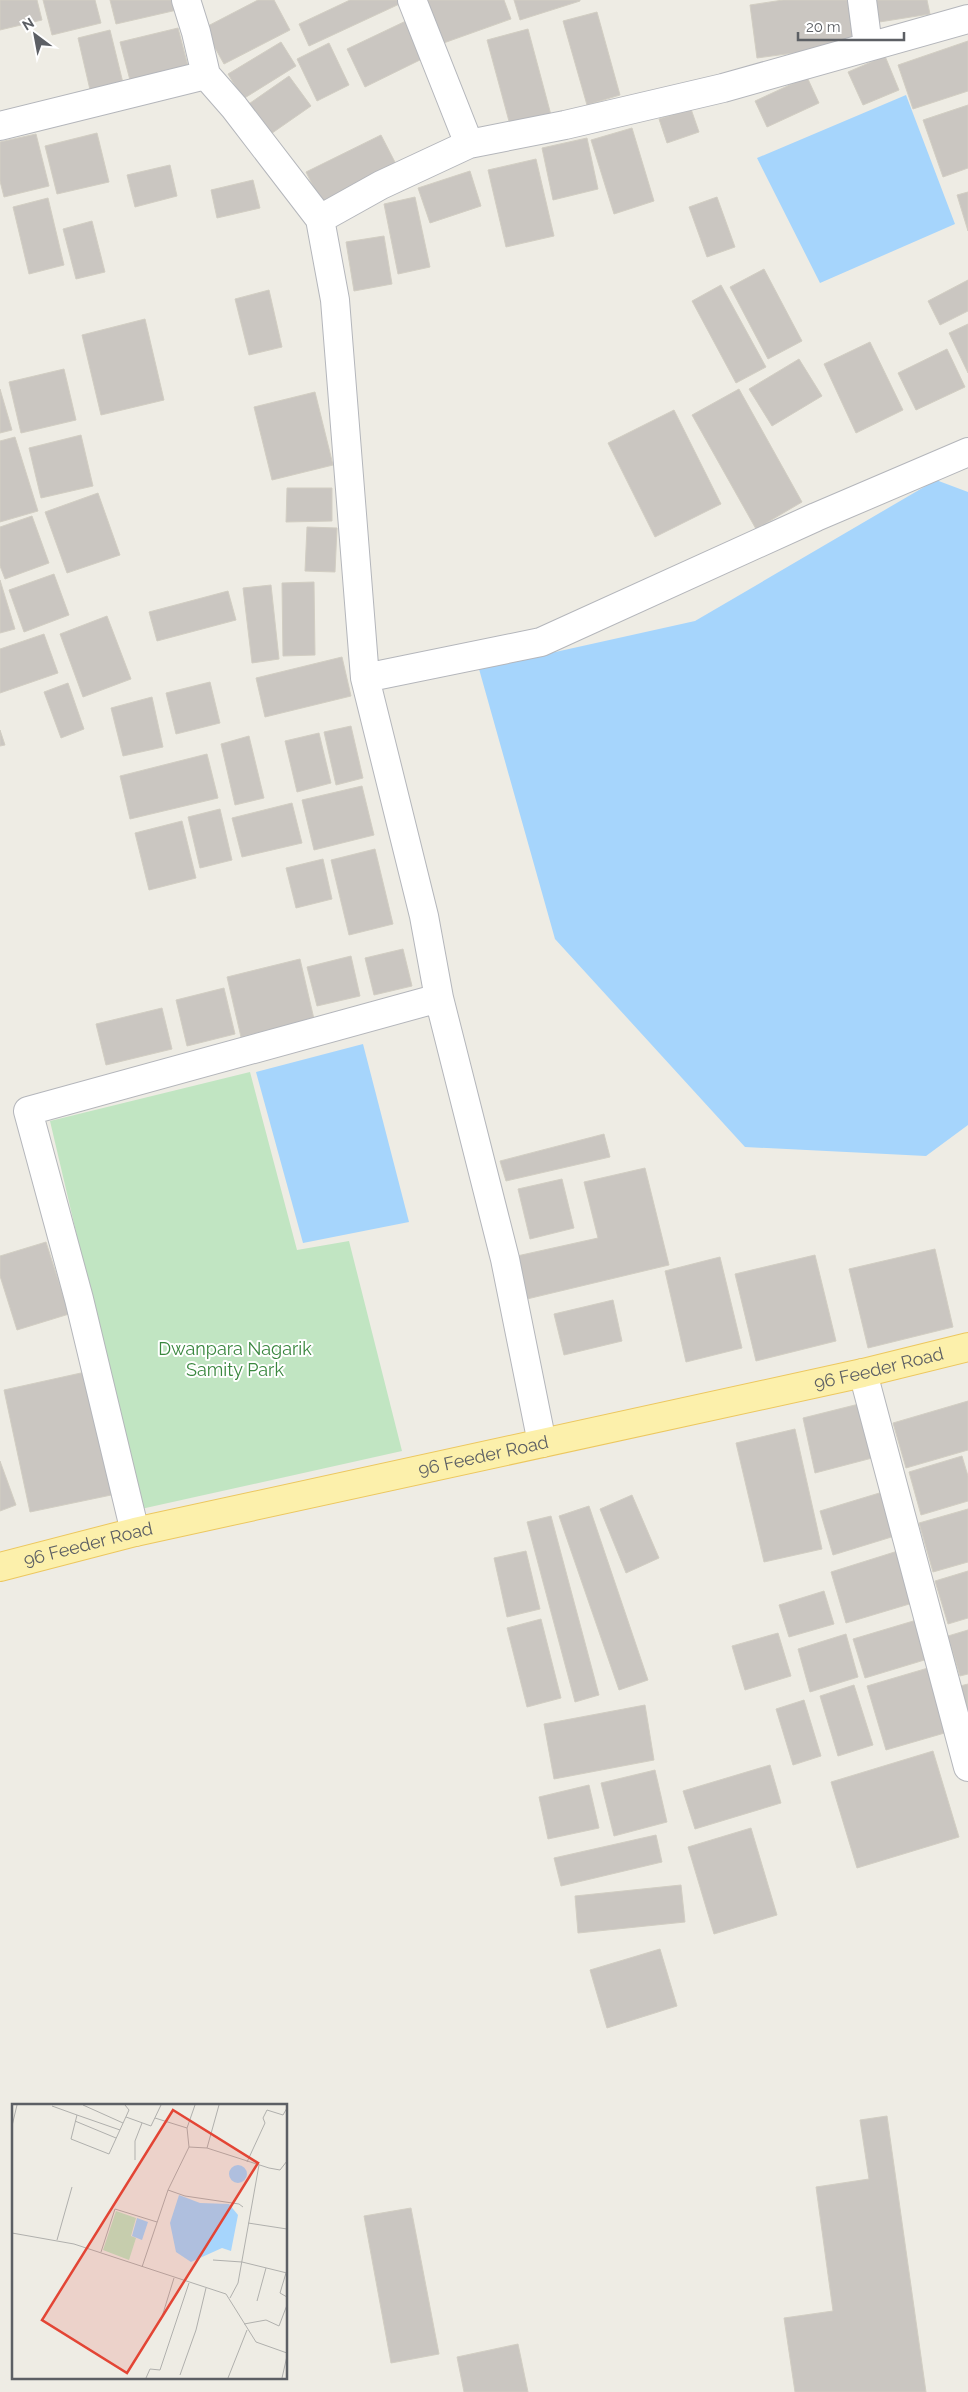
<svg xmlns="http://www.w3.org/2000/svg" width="968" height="2392" viewBox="0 0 968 2392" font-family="Raleway,sans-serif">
<rect width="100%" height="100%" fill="#eeece4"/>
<!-- green -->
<path fill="#c1e5c2" d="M250,1072L297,1250L349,1241L402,1451L141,1509L50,1121Z"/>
<!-- water -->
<path fill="#a6d5fc" d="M906,95L955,224L820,283L757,158Z
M936,480L968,492V1125L926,1156L745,1147L555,939L479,669L695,621Z
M363,1044L409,1222L303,1243L256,1072Z"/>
<!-- building -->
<path fill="#cac6c1" stroke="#d2cec3" d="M0,0H37L42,20L0,30Z
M43,0H95L101,23L52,35Z
M110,0H175L177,10L116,24Z
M258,0H274L290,30L224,64L204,28Z
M350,0H408L309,46L299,24Z
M422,0H504L511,19L438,45Z
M514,0H580V1L520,20Z
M783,0H855L861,44L757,58L750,5Z
M870,0H927L930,14L873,23Z
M597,12L620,95L587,105L563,21Z
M408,20L426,57L365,87L347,49Z
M178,28L189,70L131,84L120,42Z
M528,29L551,115L510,125L487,40Z
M110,30L124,87L91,94L78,38Z
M968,41V91L913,109L898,65Z
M281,42L296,66L243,99L228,74Z
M329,43L349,85L317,101L297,59Z
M885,56L899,90L863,105L848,72Z
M289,76L311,106L265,138L243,108Z
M807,77L819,103L767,127L755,101Z
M968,105V168L943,177L923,120Z
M691,109L699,132L667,143L659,119Z
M632,128L654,201L614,214L591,140Z
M97,133L109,182L57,194L45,146Z
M36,134L49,186L4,197L0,181V142Z
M381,135L398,168L323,206L306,172Z
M587,138L598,189L553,200L542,148Z
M536,159L554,236L506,247L488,170Z
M170,165L177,196L135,207L127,175Z
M470,171L481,206L430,223L418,188Z
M253,180L260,208L217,218L211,190Z
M968,192V231L957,195Z
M415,197L430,267L398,274L384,204Z
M717,197L735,247L707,257L689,207Z
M48,198L64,265L29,274L13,207Z
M92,221L105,272L76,279L63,229Z
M384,236L392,284L354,291L346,242Z
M764,269L802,341L768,359L730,287Z
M968,280V311L940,325L928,301Z
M721,285L766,367L736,383L692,301Z
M269,290L282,347L249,355L235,299Z
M145,319L164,400L101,415L82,335Z
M968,324V373L949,333Z
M870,342L903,410L856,433L824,364Z
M947,349L965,387L916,410L898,373Z
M799,359L822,396L772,426L749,389Z
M64,369L76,420L21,433L9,382Z
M0,389L12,430L0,433Z
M739,389L802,502L756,529L692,415Z
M315,392L333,465L272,480L254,407Z
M674,410L721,504L655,537L608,443Z
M81,435L93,486L41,498L29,448Z
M15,437L38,511L0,522V441Z
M287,488H332V521L286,522Z
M98,493L120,555L67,573L45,512Z
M32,516L49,563L5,579L0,566V527Z
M307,527L337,528L335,572L305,571Z
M54,574L69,615L24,632L9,590Z
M0,580L15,629L0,633Z
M314,582L315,655L283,656L282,583Z
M271,585L279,659L252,663L243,588Z
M228,591L236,620L157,641L149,612Z
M107,616L131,679L83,697L60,634Z
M44,634L58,673L0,693V649Z
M342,657L351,696L265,717L256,678Z
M210,682L220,723L176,734L166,693Z
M68,683L84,729L61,738L44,692Z
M152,697L163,747L123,756L111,708Z
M351,726L363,778L336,785L324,732Z
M0,730L5,745L0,746Z
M319,733L331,783L297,792L285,741Z
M249,736L264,798L235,805L221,744Z
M207,754L218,798L130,819L120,776Z
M362,786L374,835L314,850L302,800Z
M292,803L302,843L242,857L232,818Z
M220,809L232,860L200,868L188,817Z
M182,821L196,878L149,890L135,833Z
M375,849L393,924L349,935L331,860Z
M323,859L332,899L296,908L286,868Z
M403,949L412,986L374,995L365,958Z
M351,956L360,996L317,1006L307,967Z
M300,959L314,1019L241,1037L227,977Z
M224,988L235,1034L187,1046L176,1000Z
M162,1008L172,1049L106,1065L96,1024Z
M604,1134L610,1157L506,1181L500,1161Z
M645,1168L669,1265L527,1299L517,1256L598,1238L584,1182Z
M562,1179L574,1228L530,1239L518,1189Z
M46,1242L69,1314L17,1330L0,1276V1256Z
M935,1249L953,1327L868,1348L849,1269Z
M815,1255L836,1341L756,1361L735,1274Z
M720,1257L742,1348L686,1362L665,1271Z
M613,1300L622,1341L564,1355L554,1314Z
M90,1371L116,1494L30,1512L4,1390Z
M968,1401V1450L906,1468L893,1423Z
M863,1403L876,1457L815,1473L803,1418Z
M795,1429L822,1549L764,1562L736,1443Z
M962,1456L968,1476V1501L921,1515L909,1472Z
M0,1461L16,1505L0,1511Z
M886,1491L898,1535L833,1555L820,1511Z
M632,1495L659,1558L626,1573L600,1509Z
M589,1506L648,1680L619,1690L559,1516Z
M968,1509V1562L933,1572L919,1523Z
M551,1516L599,1695L575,1702L527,1522Z
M901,1550L916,1602L846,1623L831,1572Z
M526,1551L540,1609L507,1617L494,1558Z
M968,1571V1618L948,1624L935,1581Z
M824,1591L834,1624L789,1637L779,1605Z
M541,1619L561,1698L527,1707L507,1628Z
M920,1619L931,1658L865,1678L853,1639Z
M968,1630V1674L960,1676L948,1636Z
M778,1633L791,1676L745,1690L732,1646Z
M846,1634L858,1677L810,1692L798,1649Z
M928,1668L948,1732L886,1750L867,1686Z
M968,1684V1713L960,1686Z
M854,1685L873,1745L838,1756L820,1696Z
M804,1700L821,1756L793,1765L776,1709Z
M645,1705L654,1760L554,1779L544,1724Z
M933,1751L959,1837L857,1868L831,1782Z
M770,1765L781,1803L695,1829L683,1791Z
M655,1770L667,1822L614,1836L601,1783Z
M589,1785L599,1828L548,1839L539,1797Z
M751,1828L777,1915L714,1934L688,1847Z
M656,1835L662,1862L561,1886L554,1858Z
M681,1885L685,1922L578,1933L575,1896Z
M660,1949L677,2006L607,2028L590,1970Z
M887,2116L926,2392H795L784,2318L833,2311L816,2187L869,2179L860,2120Z
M411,2208L439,2354L391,2363L364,2216Z
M518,2344L528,2392H464L457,2357Z"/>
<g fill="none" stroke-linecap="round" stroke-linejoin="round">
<defs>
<path id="street" d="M186,0L196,32L206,75L234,107L320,219L381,185L469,144L565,125L723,88L968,19
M412,0L469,144
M862,0L868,46
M0,126L206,75
M320,219L335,300L365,678L424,916L439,998L505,1259L542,1443
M365,678L541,642L816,517L968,452
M863,1373L968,1767
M135,1532L79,1299L28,1111L439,998"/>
<g id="primary">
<path id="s1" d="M0,1567L135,1532L863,1373L968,1347"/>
</g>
</defs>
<!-- street casing -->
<use href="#street" stroke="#b4b6bb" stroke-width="30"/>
<!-- primary casing -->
<use href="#primary" stroke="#ecc75f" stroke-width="30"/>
<!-- street -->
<use href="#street" stroke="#fff" stroke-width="28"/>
<!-- primary -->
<use href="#primary" stroke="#fcf0ab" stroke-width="28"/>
</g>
<g text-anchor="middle" stroke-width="4" stroke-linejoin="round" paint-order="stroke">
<!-- park labels -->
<g font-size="18" fill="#39863e" stroke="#fff">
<text x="235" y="1355">Dwanpara Nagarik<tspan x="235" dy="21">Samity Park</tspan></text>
</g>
<!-- street labels -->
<g font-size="18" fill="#5c5f64" stroke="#fff">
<text dy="6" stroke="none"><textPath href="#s1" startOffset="901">96 Feeder Road</textPath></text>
<text dy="6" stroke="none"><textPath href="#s1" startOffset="496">96 Feeder Road</textPath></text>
<text dy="6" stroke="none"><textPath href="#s1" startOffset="91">96 Feeder Road</textPath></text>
</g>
</g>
<!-- overview -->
<g transform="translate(12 2104)">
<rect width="275" height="275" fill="#eeece4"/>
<path d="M104,107L124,114L119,132L124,134L117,156L91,146Z" fill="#c1e5c2"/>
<path d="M217 70a9 9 0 1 1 18 0a9 9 0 1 1-18 0ZM167,91L188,99L217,100L226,111L219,147L210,144L179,158L164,148L158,119ZM125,114L136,118L130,136L120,132Z" fill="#a6d5fc"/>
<path fill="none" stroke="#b0b0ad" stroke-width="1" d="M71,1L111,19M183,1L175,24L177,43L195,44L257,64L268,66L275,57M40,2L65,11L59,35L97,50L117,6L113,1M65,11L108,26M114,13L139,22L149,1M143,14L175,24M63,17L104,34M0,22L5,1M195,44L207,1M123,56V37L130,19M235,58L253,19L251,14L255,6L271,11L275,4M156,86L173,92L227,100L231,103M236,119L275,125M0,129L62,140L214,190L244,238L275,249M45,136L60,83M89,148L103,105L145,118M201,156L230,158L275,169M130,163L156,86L177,43M274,169L268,189L275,193M218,194L226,179L247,61M245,197L254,164M149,216L162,174M232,220L254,216L267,222L275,201M168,271L184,226L194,184M134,274L138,265L148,266L177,179M216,274L235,226M270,274L275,252"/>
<path fill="#e34535" fill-opacity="0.15" stroke="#e34535" stroke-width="2.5" d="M161,6L246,59L115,269L30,216Z"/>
<rect width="275" height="275" fill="none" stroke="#5c5f64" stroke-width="2.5"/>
</g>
<!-- north arrow -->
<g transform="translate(35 35) rotate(328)" stroke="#ffffff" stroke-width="4" paint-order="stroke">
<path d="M0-4L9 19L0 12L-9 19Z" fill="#5c5f64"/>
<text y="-8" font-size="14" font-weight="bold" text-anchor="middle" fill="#5c5f64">N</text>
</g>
<!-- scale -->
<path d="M798 32v8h106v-8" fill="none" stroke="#5c5f64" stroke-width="2.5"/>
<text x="806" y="32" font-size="15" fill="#5c5f64" stroke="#ffffff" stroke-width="4" paint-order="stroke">20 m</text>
</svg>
